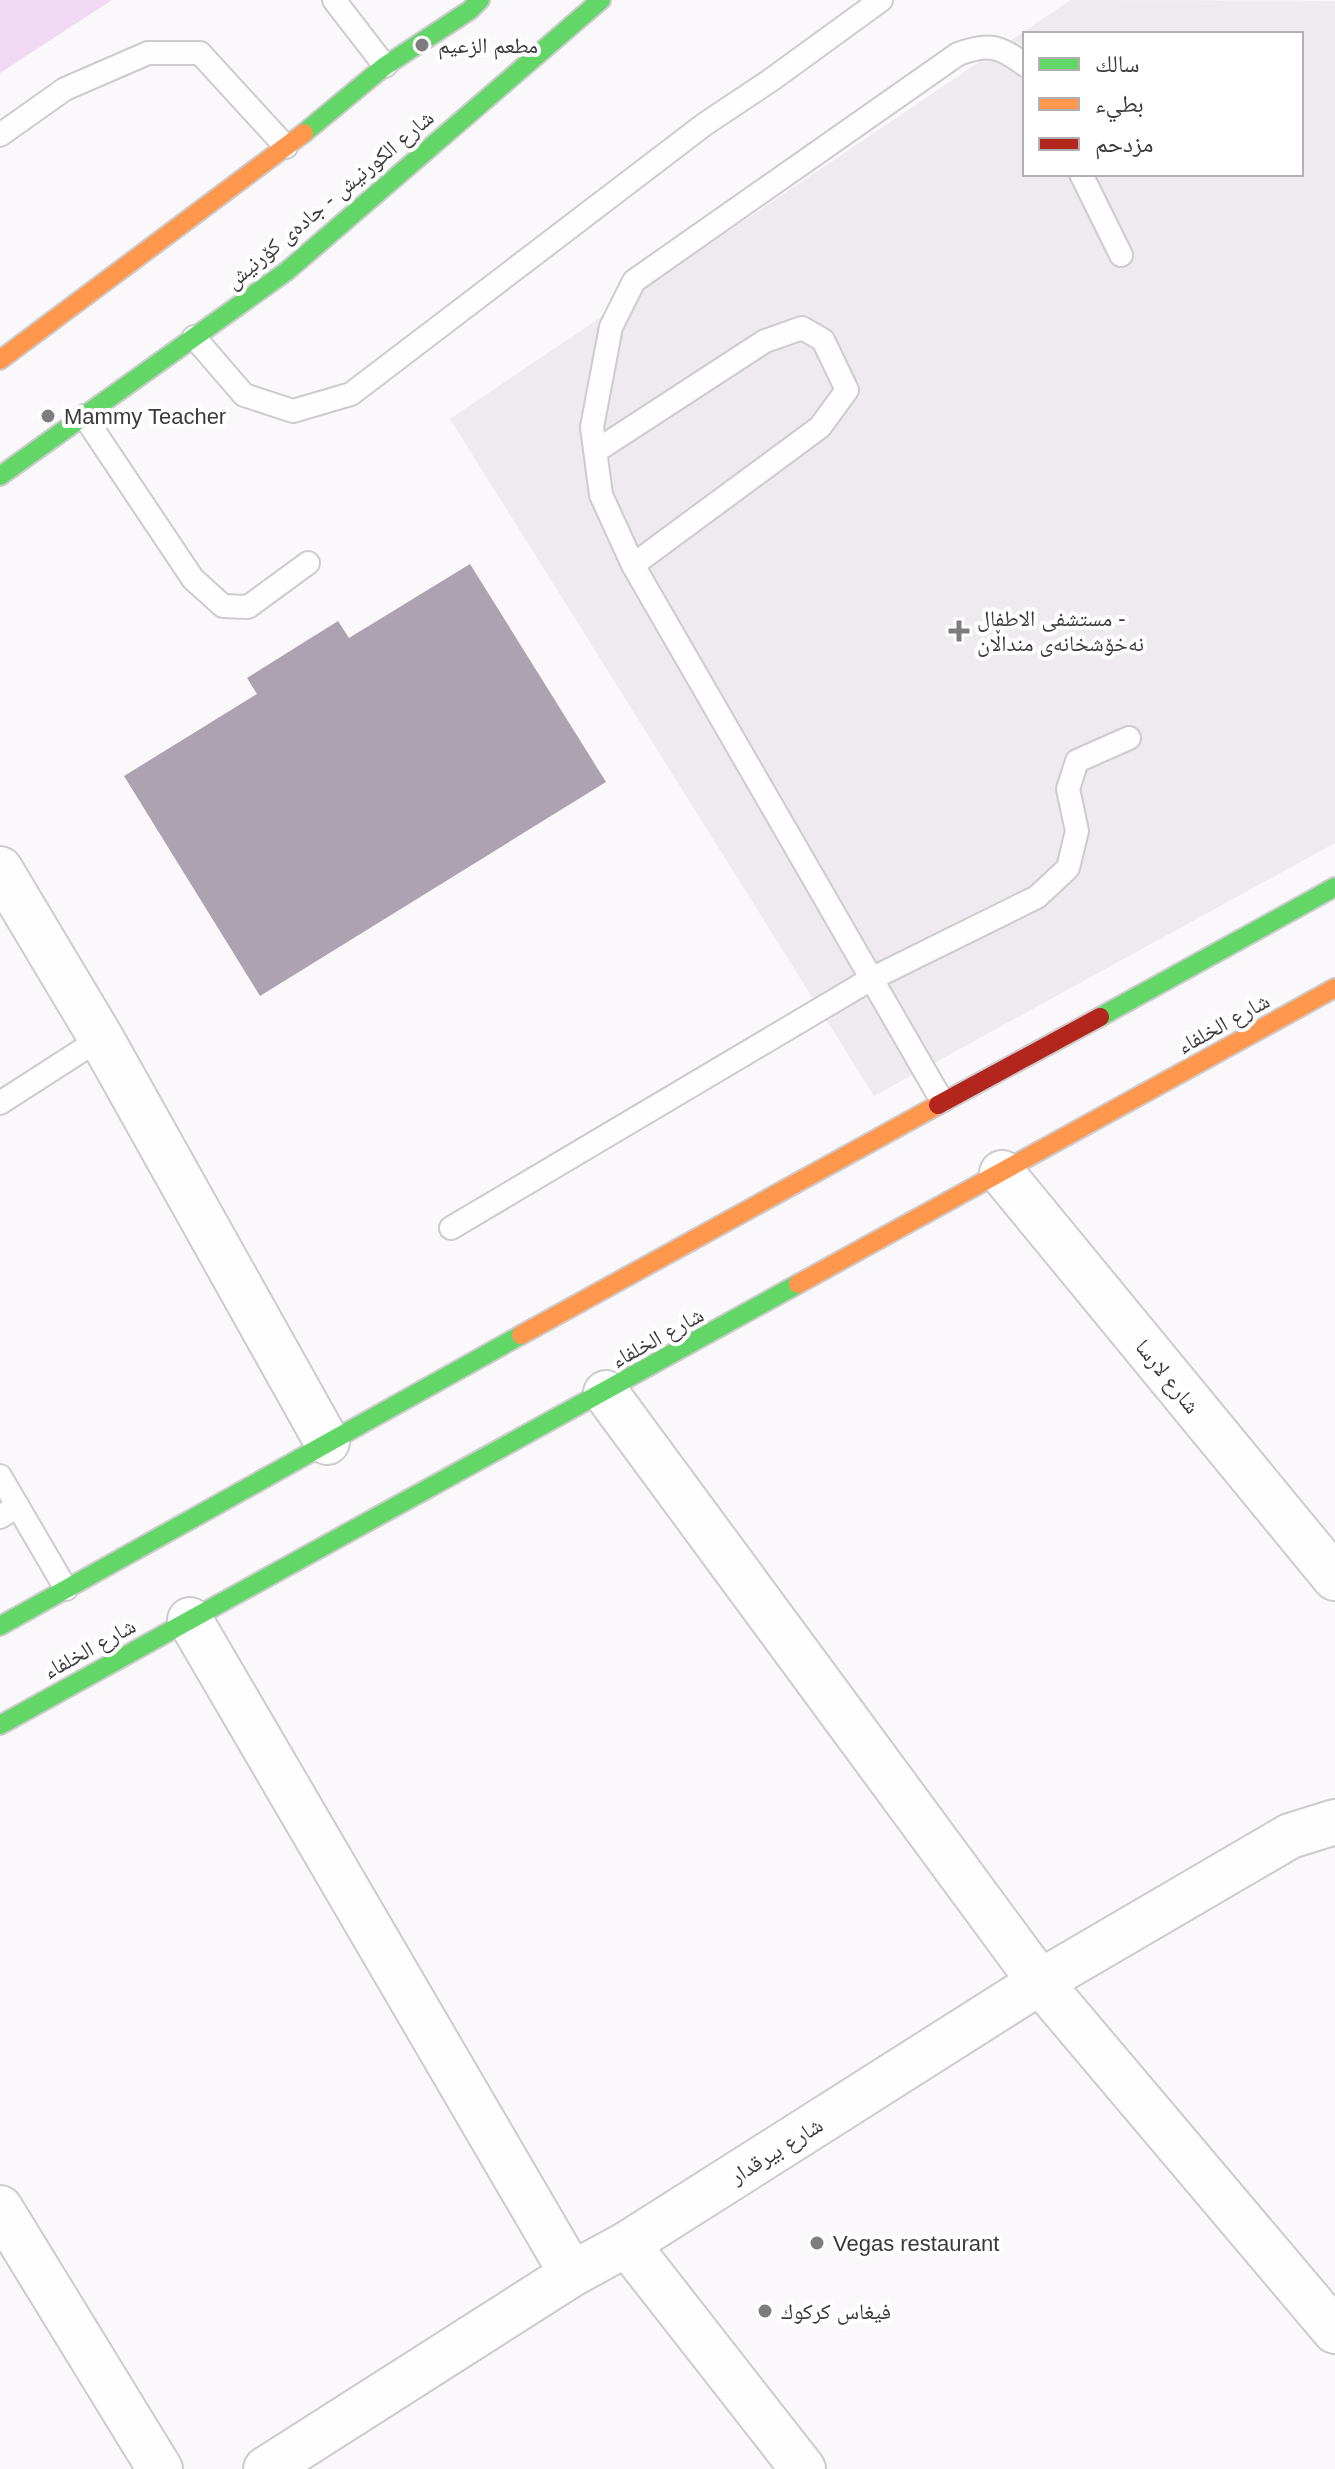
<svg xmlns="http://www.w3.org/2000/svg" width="1335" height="2469" viewBox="0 0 1335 2469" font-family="Arial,'Noto Naskh Arabic',sans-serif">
<rect width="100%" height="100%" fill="#fbf8fc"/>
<!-- built -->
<path fill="#efe9f0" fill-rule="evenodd" d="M1071,0L1335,1V843L874,1096L450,419ZM1025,34H1301V174H1025Z"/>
<!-- green -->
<path fill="#f1d9f4" d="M0,0H112L0,73Z"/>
<!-- building -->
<path fill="#ada2b0" d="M470,564L606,782L260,996L124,776L257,694L247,678L338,621L349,638Z"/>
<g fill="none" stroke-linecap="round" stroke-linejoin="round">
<defs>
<path id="lane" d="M334,0L385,66
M0,135L65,89L148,53H200L286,147
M1081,174L1121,255
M194,337L244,395L293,411L351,394L705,124L771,80L881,0
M84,416L193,579L223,606L248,607L308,563
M596,451L765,341L802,328L823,340L847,390L820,427L633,565
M942,1101L633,565L601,495L592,427L611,327L634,281L958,54C988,43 999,45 1025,65
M0,1103L101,1038
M451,1228L871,979L1037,897L1068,868L1077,831L1068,789L1077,761L1129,738
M0,1476L66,1589
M0,1517L18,1506"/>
<path id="street" d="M0,869L101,1038L327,1442
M1002,1173L1335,1578
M606,1393L1040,1982L1335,2331
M190,1620L572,2274
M0,2208L160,2469
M627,2244L803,2469
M266,2469L572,2274L627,2244L1040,1982L1290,1836L1335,1822"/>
<path id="fast" d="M304,133L385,66L470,10L480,0
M0,476L287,271L601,0
M1100,1017L1335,887
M0,1626L521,1335
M0,1725L798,1284"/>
<path id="slow" d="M0,360L304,133
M798,1284L1335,988
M521,1335L938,1105"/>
<path id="jam" d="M938,1105L1100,1017"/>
</defs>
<!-- lane casing -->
<use href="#lane" stroke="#cdcbcd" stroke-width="26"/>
<!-- street casing -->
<use href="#street" stroke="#cdcbcd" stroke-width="48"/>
<!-- fast casing -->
<use href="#fast" stroke="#cdcbcd" stroke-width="22"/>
<!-- slow casing -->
<use href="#slow" stroke="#cdcbcd" stroke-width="22"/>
<!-- jam casing -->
<use href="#jam" stroke="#cdcbcd" stroke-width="22"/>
<!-- lane -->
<use href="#lane" stroke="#fefeff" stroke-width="22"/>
<!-- street -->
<use href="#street" stroke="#fefeff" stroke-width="44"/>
<!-- fast -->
<use href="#fast" stroke="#63d668" stroke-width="18"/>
<!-- slow -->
<use href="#slow" stroke="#ff974d" stroke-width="18"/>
<!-- jam -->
<use href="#jam" stroke="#b3261e" stroke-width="18"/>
</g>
<!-- markers -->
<g fill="#7e7c7f" stroke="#fff" stroke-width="3">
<circle cx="422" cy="45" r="8"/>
<circle cx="48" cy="416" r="8"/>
<path d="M955 619h8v8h8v8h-8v8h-8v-8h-8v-8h8z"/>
<circle cx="817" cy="2243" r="8"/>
<circle cx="765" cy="2311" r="8"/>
</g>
<g text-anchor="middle" stroke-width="8" stroke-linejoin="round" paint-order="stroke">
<!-- poi labels -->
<g font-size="22" fill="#3b393b" stroke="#fff" text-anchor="start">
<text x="438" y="53">مطعم الزعيم</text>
<text x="64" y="424">Mammy Teacher</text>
<text x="977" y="626">مستشفى الاطفال -<tspan x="977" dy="25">نەخۆشخانەی منداڵان</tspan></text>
<text x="833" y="2251">Vegas restaurant</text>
<text x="781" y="2319">فيغاس كركوك</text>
</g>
<!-- street labels -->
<g font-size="22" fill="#3b393b" stroke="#fff">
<text transform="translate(329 199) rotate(-40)" y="8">شارع الكورنيش - جادەی کۆرنیش</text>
<text transform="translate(1223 1023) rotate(-29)" y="8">شارع الخلفاء</text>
<text transform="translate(657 1337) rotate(-29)" y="8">شارع الخلفاء</text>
<text transform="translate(1168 1376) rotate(51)" y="8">شارع لارسا</text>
<text transform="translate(89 1648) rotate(-29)" y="8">شارع الخلفاء</text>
<text transform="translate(776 2150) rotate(-32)" y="8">شارع بيرقدار</text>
</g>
</g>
<!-- legend -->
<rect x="1023" y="32" width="280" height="144" fill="#ffffff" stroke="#b1b0b1" stroke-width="2"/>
<rect x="1039" y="58" width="40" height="12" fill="#63d668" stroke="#b1b0b1" stroke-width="2"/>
<text x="1095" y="72" font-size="24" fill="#3b393b">سالك</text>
<rect x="1039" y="98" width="40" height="12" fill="#ff974d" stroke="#b1b0b1" stroke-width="2"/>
<text x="1095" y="112" font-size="24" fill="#3b393b">بطيء</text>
<rect x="1039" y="138" width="40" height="12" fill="#b3261e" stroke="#b1b0b1" stroke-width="2"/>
<text x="1095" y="152" font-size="24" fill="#3b393b">مزدحم</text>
</svg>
